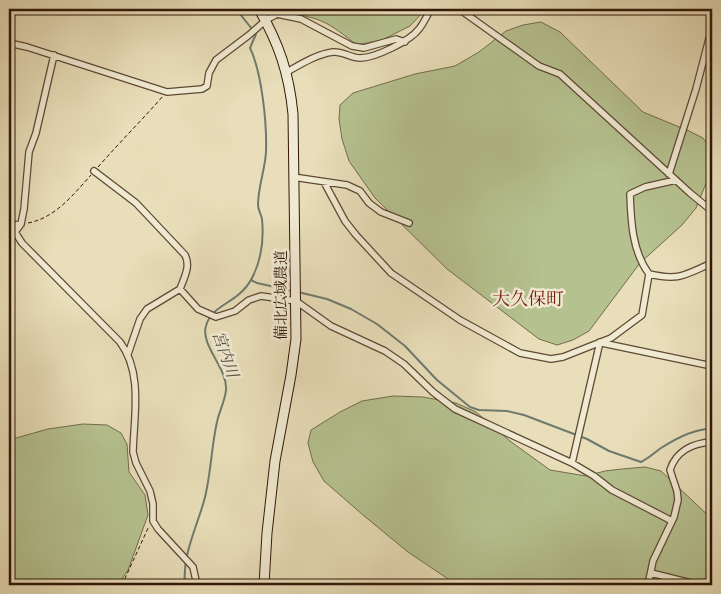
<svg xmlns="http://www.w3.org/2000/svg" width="721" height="594" viewBox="0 0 721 594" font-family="'Libre Caslon Text','Noto Serif JP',serif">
<rect width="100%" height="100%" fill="#e8deb9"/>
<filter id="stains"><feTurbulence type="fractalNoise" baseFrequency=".004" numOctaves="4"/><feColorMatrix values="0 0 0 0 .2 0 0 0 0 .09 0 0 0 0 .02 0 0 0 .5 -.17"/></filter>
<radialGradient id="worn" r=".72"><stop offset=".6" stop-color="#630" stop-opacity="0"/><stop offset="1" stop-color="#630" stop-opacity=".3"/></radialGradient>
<!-- green -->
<path fill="#b5c18f" stroke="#736c4c" d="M292,9H426L410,26L382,40L357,45C346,37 334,26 321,21C311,16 299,17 292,9Z
M541,22L560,32L643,112L689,131L703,138L710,148L709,176L696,208L682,225L640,263L589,331L573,340L557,345L539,339L447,269L375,198L349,161L342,139L339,119L340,105L353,93L415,74L455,66L479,52L506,31L523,25Z
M393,396L423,397L456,403L476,412L510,441L550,470L586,476L605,471L622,469L645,467L661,471L712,519V585H457L408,552L363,515L324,481L313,462L308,443L311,430L340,412L362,401Z
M83,424L107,425L121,433L127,444L129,472L145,495L148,515L128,570L118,585H9V440L48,429Z"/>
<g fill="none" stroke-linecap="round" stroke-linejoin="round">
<!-- stream -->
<path stroke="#6e7a6e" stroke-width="2" d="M251,280L257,283L293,291
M298,292L327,299L351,309L377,324L405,346L437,380L470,407L479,410L507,411L524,415L587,439L609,451L641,462C649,458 654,453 661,448C675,439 694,428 712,429
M185,585C182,556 196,529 204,501C211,476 211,448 217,422C219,412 225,401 226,390C228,369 200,345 206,326C210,310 226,305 238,295C243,291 249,284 252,278C262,259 264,240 262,219C261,214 258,210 258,205C258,187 265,170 266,152C267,124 262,73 250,48L256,34L236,9"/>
<defs>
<path id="street" d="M459,9L539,66L560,74L690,193L712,211
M9,43L27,47L167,92L202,89L207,86L209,73L216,60L249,35L266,20L277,14L301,19L352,46L364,48L396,39L405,42
M54,55L36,133L29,152L24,209L21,224L15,232L22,243L120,342C143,373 134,415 133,452L136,463L150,491L153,504V521L158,529L193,567L197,585
M287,72C301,64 317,54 333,52C342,51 351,58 360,58C375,58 410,41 419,29C424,23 427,15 431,9
M94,171L136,203L185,255C191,266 184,278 180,289L147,309L140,319L128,354
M669,174L696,89L711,31L710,9
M293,177L347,185L360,191L369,203L381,212L409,223
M676,180L645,187L630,194C631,221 632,251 649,274C680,281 684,275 712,263
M324,182L345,221L356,235L391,273L460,320L520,353L551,359L563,357L611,338L642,315L649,274
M9,226L21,224
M180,289L198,309L216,317L235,311L249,300L261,296L296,301L331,326L385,351L404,364L433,392L455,409L572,463L594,476L612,490L672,521
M602,343L712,366
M572,463L600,342
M651,573L699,585
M648,585L653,561L674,517L678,500L677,491L670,470C676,451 693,443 712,442"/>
<path id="secondary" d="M259,9C279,44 289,73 293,114L296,339L291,375L275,461L267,533L264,585"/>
</defs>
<!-- street casing -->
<use href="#street" stroke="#5f4935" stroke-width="8"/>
<!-- secondary casing -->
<use href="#secondary" stroke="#311709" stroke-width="11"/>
<!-- path -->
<path stroke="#311709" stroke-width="1" stroke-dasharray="4 2.5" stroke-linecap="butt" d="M98,167C119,143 142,120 163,96
M28,223C55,218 73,195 91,175
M122,585L149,526"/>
<!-- street -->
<use href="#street" stroke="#f0ead2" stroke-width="5.5"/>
<!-- secondary -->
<use href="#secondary" stroke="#f0ead2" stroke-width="9"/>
</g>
<g text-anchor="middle" stroke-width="5" stroke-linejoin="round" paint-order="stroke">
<!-- street labels -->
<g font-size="15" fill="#311709" stroke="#f0ead2">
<text transform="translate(281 295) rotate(-90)" y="5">備北広域農道</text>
</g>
<!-- water labels -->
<g font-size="16" font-style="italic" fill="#555144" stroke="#f0ead2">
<text transform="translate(226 354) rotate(71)" y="6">宮内川</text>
</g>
<!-- quarter labels -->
<g font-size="18" fill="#7a1f14" stroke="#f0ead2">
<text x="528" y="305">大久保町</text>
</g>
</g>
<!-- margin -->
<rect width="721" height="594" fill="none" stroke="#e8deb9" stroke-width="30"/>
<rect x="10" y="10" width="701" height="574" fill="none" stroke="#311709" stroke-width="2.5"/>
<rect x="15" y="15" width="691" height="564" fill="none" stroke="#311709"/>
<rect width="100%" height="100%" filter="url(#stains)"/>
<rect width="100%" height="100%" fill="url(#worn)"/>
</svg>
